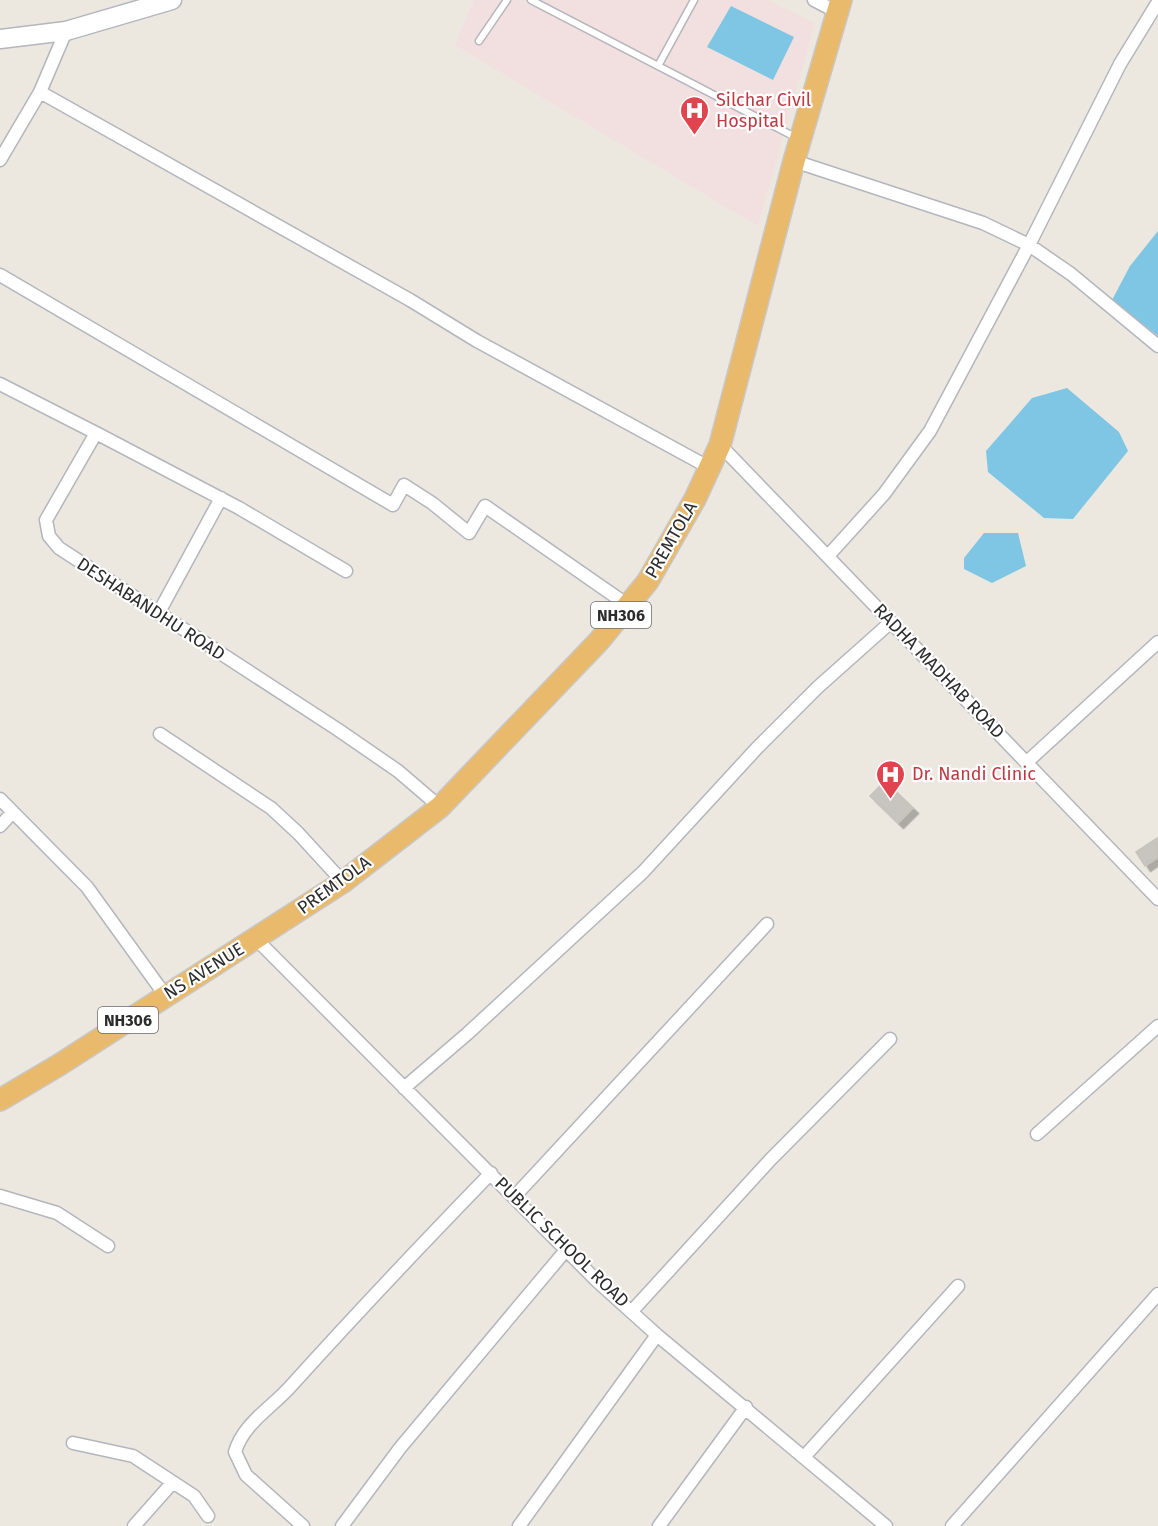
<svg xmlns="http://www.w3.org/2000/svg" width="1158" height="1526" viewBox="0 0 1158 1526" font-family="'Fira Sans',sans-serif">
<defs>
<filter id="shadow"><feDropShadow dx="5.5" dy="5.5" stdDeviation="0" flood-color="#0004"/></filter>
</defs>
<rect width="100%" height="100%" fill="#ece8e0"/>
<!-- medical -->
<path fill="#f2dfdf" d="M474,0H768L815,23L758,226L455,45Z"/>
<!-- water -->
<path fill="#7ec6e3" d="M731,6L794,37L773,80L707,47Z
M1158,231V336L1112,300L1130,266Z
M1067,388L1119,432L1128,451L1073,519L1044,518L988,472L986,451L1032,398Z
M984,533H1018L1026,566L992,583L964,569V558Z"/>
<!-- building -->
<path fill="#c8c4bf" stroke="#c8c3ba" stroke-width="1.5" filter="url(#shadow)" d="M885,781L913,808L898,823L870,796Z
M1157,838L1158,857L1145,866L1136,852Z"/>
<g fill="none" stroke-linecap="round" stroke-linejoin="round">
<defs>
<path id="service" d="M531,0L797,138
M479,41L507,0
M658,66L694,0"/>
<path id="minor" d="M814,0L837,12
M40,92L410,300L477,341L710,468
M0,160L40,92L66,31
M794,161L983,223L1029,245L1071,274L1158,346
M0,275L393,505L404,485L432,503L469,533L485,506L629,606
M0,384L96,433L46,520L49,536L59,548L337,729L398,771L440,807
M96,433L239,508L346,571
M720,445L1158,899
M828,556L884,494L930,431L1029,245L1120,64L1158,2
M158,614L221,498
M160,734L271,808L298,833L343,882
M1027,762L1158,642
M0,799L87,887L165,995
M0,826L13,812
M256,939L597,1281L657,1335L886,1526
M404,1088L467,1034L643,872L757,748L818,687L891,622
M1037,1134L1158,1026
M0,1196L57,1213L108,1246
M515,1196L767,924
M632,1311L771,1159L890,1039
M73,1443L133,1456L194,1496L208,1516
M804,1457L958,1286
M134,1526L173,1482
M303,1526L246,1475L235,1452C243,1424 271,1408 290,1387C356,1314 423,1243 491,1173
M342,1526L400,1448L566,1250
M519,1526L657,1335
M659,1526L746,1407
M952,1526L1158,1294"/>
<path id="secondary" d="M0,39L66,31L172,0"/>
<path id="trunk" d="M0,1100L59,1065L343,882L440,807L599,641L648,581L695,499L720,445L794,161L841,0"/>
</defs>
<!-- service casing -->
<use href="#service" stroke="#b4b6be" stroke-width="9"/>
<!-- minor casing -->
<use href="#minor" stroke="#b4b6be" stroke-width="15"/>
<!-- secondary casing -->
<use href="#secondary" stroke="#b4b6be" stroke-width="21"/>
<!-- trunk casing -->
<use href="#trunk" stroke="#c8c8c8" stroke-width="24"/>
<!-- service -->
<use href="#service" stroke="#fff" stroke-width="6"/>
<!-- minor -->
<use href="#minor" stroke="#fff" stroke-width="12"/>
<!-- secondary -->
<use href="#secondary" stroke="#fff" stroke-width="18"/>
<!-- trunk -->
<use href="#trunk" stroke="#e9ba6c" stroke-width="21"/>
</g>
<!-- icons -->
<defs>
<symbol id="hospital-pin" viewBox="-11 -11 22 30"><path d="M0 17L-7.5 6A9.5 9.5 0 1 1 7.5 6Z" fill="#e0444e" stroke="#fff"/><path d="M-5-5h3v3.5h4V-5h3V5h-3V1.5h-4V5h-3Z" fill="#fff"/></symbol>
</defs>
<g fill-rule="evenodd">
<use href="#hospital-pin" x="678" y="94" width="33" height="45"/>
<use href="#hospital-pin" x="874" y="758" width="33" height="45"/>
</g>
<g text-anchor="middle" stroke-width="4.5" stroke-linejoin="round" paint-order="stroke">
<!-- shield labels -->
<g fill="#fff" stroke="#6b6b6b" stroke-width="1.5">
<rect x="591" y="602" width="60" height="26" rx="4.5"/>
<rect x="98" y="1007" width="60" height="26" rx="4.5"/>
</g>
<g font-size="16" font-weight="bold" fill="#2c2c2c">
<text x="621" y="621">NH306</text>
<text x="128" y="1026">NH306</text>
</g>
<!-- health labels -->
<g font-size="18" fill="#be3a42" stroke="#fff" text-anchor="start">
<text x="716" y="106">Silchar Civil<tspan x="716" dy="21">Hospital</tspan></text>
<text x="912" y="780">Dr. Nandi Clinic</text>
</g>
<!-- street labels -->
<g font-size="18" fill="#2c2c2c" stroke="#fff">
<text transform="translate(671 540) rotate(-60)" y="6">PREMTOLA</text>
<text transform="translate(151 609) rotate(33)" y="6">DESHABANDHU ROAD</text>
<text transform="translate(939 671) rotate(46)" y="6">RADHA MADHAB ROAD</text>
<text transform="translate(334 885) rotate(-36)" y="6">PREMTOLA</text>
<text transform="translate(204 971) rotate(-32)" y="6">NS AVENUE</text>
<text transform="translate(562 1242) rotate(44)" y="6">PUBLIC SCHOOL ROAD</text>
</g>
</g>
</svg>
